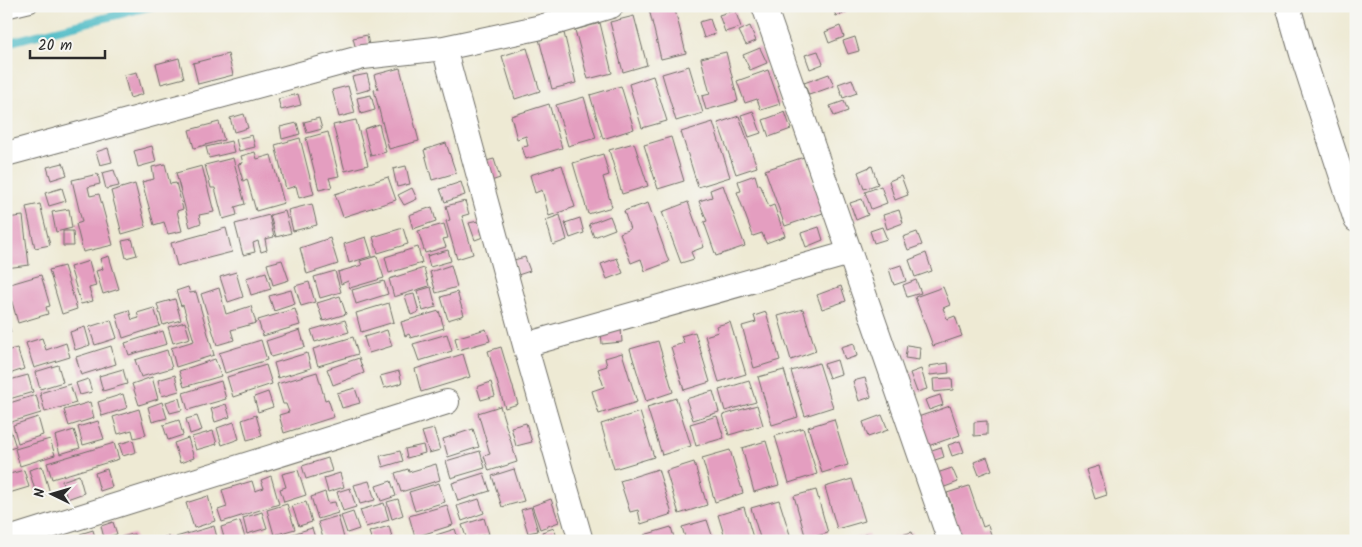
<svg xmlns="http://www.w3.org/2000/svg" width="1362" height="547" viewBox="0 0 1362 547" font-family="Kalam,sans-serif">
<rect width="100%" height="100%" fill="#f6f6f2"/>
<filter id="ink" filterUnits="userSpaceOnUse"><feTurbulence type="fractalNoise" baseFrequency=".02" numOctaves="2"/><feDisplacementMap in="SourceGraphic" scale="10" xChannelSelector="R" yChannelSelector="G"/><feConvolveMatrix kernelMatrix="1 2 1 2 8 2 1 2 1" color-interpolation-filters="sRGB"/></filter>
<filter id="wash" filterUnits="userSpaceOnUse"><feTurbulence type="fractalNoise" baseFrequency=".0096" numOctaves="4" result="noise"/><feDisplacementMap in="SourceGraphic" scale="20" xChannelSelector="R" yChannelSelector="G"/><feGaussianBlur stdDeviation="1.12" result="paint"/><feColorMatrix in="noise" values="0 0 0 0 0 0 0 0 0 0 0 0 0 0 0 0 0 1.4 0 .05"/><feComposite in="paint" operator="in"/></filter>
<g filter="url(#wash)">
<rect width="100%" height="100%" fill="#eeead4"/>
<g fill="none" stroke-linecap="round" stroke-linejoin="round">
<!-- stream -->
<path stroke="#4dbbc6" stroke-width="8" d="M6,43L152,6"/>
</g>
<g id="blocks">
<!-- building -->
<path fill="#e49ec0" d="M660,6H674L686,53L661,59L649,9Z
M832,6H845L847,12L836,16Z
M735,10L741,27L725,32L719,15Z
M634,16L647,65L623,72L610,22Z
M710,19L715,34L704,38L699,22Z
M600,23L612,73L588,79L575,30Z
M750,26L756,41L746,45L739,31Z
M840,26L844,37L829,43L825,32Z
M564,33L576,83L552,89L539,39Z
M367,35L369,46L356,50L353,38Z
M855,37L859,51L848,54L843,41Z
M527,48L540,91L515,99L502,56Z
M760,48L767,63L750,70L743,55Z
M818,51L823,64L810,69L805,55Z
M726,52L738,101L706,110L702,96L710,94L701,58Z
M228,54L233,75L198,84L193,63Z
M179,58L184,78L161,84L156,64Z
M689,66L703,113L676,121L662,74Z
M400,68L419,141L389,149L374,90L378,89L374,75Z
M768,70L780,104L761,110L757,99L745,103L737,81Z
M137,72L143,94L130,98L124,75Z
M367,74L371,89L357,93L352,77Z
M829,74L834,86L809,95L804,83Z
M653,76L667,121L642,128L629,84Z
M852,79L857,93L843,98L838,84Z
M348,86L355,113L339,117L332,90Z
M621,86L634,129L603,139L590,95Z
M298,94L301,105L281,110L278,99Z
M371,95L375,110L361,114L357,98Z
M584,97L596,138L568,146L556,105Z
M844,101L848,111L834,116L830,106Z
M549,104L562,148L526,159L522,147L528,146L526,136L517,139L511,116Z
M753,111L761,133L749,137L741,115Z
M785,112L791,129L769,137L763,120Z
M244,114L248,128L234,132L230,118Z
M739,116L757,167L736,174L718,123Z
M319,118L322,129L307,133L304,122Z
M356,120L368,165L345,171L333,125Z
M219,122L224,140L194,148L189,130Z
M713,122L730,177L698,187L681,132Z
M297,123L300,134L282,139L280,127Z
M379,124L386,152L371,156L364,129Z
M328,132L339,176L329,178L332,187L319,190L306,138Z
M252,135L255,147L239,151L236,139Z
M671,137L684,181L658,189L644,145Z
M300,138L314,194L299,198L296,186L286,189L275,145Z
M231,141L234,152L209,158L206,147Z
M446,143L456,173L432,180L424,150Z
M634,143L648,186L622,194L609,150Z
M152,146L156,162L138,167L134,151Z
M108,148L112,162L100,165L96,152Z
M255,152L257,159L271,155L284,203L256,211L247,179L243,181L238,164L243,163L241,156Z
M603,154L609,175L603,177L612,207L588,214L573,163Z
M804,157L823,213L785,226L765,170Z
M233,158L245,204L235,207L237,215L223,219L215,188H211L205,165Z
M494,159L500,178L488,182L482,162Z
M63,163L67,175L51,180L47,167Z
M165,164L170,184L176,183L183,209L177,211L182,231L168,234L164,222L154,225L142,182L154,179L152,167Z
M562,165L575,207L549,216L542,190L535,193L530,175Z
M202,166L214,212L199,215L201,223L190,227L176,173Z
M406,166L410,184L397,187L393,169Z
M872,166L878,184L864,189L858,172Z
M114,170L119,186L106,189L102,173Z
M98,174L100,184L88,187L90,196L99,194L113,245L83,252L76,224L82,222L72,180Z
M755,175L758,185L760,184L769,207L774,205L785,236L766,243L762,233L753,236L737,192L741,191L738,181Z
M901,176L908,195L895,200L889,181Z
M388,177L396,200L343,217L335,194Z
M461,182L465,195L445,202L440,189Z
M135,184L146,227L122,234L111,191Z
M723,185L745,246L716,256L704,222L707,221L699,201L712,197L710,190Z
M881,186L887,203L871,209L865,192Z
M6,188H8L11,206L6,207Z
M62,188L66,201L49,206L45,193Z
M412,188L417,199L404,205L398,195Z
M862,199L868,215L856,220L850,203Z
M465,201L469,214L462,216L473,254L457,259L446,221L450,220L446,206Z
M688,202L704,247L691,252L694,259L681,263L662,212Z
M648,203L669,262L645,271L641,259L631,263L620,233L630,229L624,211Z
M40,204L50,245L35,248L26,207Z
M312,204L317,225L293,231L288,210Z
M432,207L436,221L413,229L409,215Z
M69,209L72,228L56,232L52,212Z
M899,210L903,223L887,229L883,215Z
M285,211L291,233L276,237L270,215Z
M269,215L274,237L265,239L267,250L261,252L258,241L253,243L255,252L243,255L235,224Z
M560,215L567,240L553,245L546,220Z
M23,216L29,265L6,268V218Z
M610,216L615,229L594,237L589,224Z
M580,218L584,233L570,238L565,223Z
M478,221L483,237L475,240L469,223Z
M444,224L448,238L443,239L446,247L425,253L418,231Z
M819,227L823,240L806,247L801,233Z
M882,227L887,239L874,243L870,231Z
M226,228L232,252L177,266L171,243Z
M403,228L408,244L378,253L373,237Z
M63,231H73L74,246H63Z
M917,232L922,245L908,250L903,237Z
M366,237L372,256L349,263L344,244Z
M330,238L338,264L307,274L300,248Z
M132,239L137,255L126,258L122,241Z
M418,247L422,263L389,273L385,257Z
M448,250L451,261L430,267L427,256Z
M926,253L932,271L915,277L909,260Z
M109,256L119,289L103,294L96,271L103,269L100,259Z
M377,256L384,278L350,288L348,281L341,284L338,272L362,265L360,261Z
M525,257L530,271L518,275L514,260Z
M617,258L623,273L607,279L601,264Z
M282,260L289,280L273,285L267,264Z
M89,261L96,286L89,288L93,301L81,304L70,267Z
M451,265L457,287L436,293L430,272Z
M901,265L906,281L894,285L889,269Z
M64,266L77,309L62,314L49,270Z
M424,268L429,286L394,297L389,279Z
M335,271L341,292L320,298L314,277Z
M236,272L243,297L228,302L220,277Z
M266,272L271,289L251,295L246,278Z
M41,275L50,306L46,307L48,314L18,323L7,285Z
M916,280L921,293L907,297L903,285Z
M384,281L388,294L356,304L352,290Z
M309,282L315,302L301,306L295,286Z
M841,286L846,301L822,309L817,295Z
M188,287L190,293L196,292L214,355L176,367L171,348L194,341L183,305L181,306L176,291Z
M431,287L436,307L423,311L417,291Z
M943,287L950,305L943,308L947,319L955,316L962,336L933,346L915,297Z
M219,288L226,314L251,306L256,323L231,330L234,340L217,345L201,294Z
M291,290L295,304L274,311L269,296Z
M457,292L464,315L448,320L441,297Z
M414,294L419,312L411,315L405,296Z
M340,296L346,314L323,321L317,303Z
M175,299L181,320L163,325L157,304Z
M389,303L394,322L361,332L356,313Z
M154,308L160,326L123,338L116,314L129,310L132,320L139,318L137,313Z
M295,309L300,325L263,336L258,320Z
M803,309L816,351L791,360L778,316Z
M439,311L444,328L411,338L409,334L405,336L401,322Z
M766,312L780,360L754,368L742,326L756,322L754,316Z
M6,316L11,332L6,333Z
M111,320L117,338L95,345L89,327Z
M345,320L349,332L315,342L311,330Z
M185,322L190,338L173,343L168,327Z
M730,322L746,374L719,382L705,336L718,332L716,326Z
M85,327L90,345L75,350L70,332Z
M486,329L490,341L458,350L455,338Z
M621,329L622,342L602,344L601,331Z
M300,330L305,347L271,357L266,341Z
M387,330L392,346L369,353L364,337Z
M163,331L167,344L129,355L125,343Z
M695,332L710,382L684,390L671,347L684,343L681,336Z
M447,334L452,351L419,361L413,344Z
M353,337L358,354L318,366L313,349Z
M42,338L46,350L66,343L70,357L34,368L26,343Z
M261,340L267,360L225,373L219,353Z
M658,341L673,392L646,401L630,349Z
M854,343L857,356L845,360L841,347Z
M907,345L920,347L919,360L905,358Z
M111,346L116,364L81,375L76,357Z
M501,347L518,404L505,408L488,351Z
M17,348L24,369L6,375V351Z
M167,350L172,368L141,377L135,360Z
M307,353L311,368L278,378L274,363Z
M622,353L637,402L599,414L592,391L604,387L598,369L607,366L605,358Z
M463,354L470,377L421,392L415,369Z
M359,358L364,373L333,385L327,369Z
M215,359L221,376L184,387L179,371Z
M837,360L841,374L829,378L824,364Z
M819,363L833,407L805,416L791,371Z
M948,363L949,373L930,375L929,366Z
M58,365L63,382L40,389L35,372Z
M266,365L272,384L233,397L227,377Z
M123,369L127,384L103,391L99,376Z
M921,369L927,389L917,392L910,373Z
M784,370L798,417L772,425L758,377Z
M399,371L402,383L384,388L380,376Z
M317,372L325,400L328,399L334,417L284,433L279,415L289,412L286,404H283L277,384Z
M28,375L33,392L6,400V381Z
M175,375L179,391L162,396L158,380Z
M152,377L158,399L139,405L132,384Z
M865,378L871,397L859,401L853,381Z
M952,378L953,390L934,392L933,379Z
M88,379L92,392L80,395L76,383Z
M221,381L226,399L188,410L183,393Z
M749,381L756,402L725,411L719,390Z
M491,382L495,396L481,400L477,387Z
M70,384L76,403L45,412L40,393Z
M355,388L360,403L342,408L337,393Z
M713,391L719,412L693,420L686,399Z
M268,392L273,407L258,412L254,397Z
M123,394L127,408L102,416L98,402Z
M36,395L41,413L8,423L16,447L6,450V404Z
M940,395L943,405L929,410L925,400Z
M179,398L182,410L170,413L166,402Z
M676,398L691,446L662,455L647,407Z
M90,402L94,418L69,426L64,410Z
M162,402L167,418L152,422L148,407Z
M226,404L230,417L215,422L211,409Z
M757,405L763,425L729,435L723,415Z
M500,406L517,462L489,471L484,456L490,454L478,413Z
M950,406L960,435L928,446L915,418Z
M139,409L146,435L134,438L132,430L118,434L113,417Z
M640,412L654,457L614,469L601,424Z
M256,415L262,436L247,440L242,420Z
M882,415L888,430L868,437L863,422Z
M197,416L202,430L190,434L186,419Z
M717,416L724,438L696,446L690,424Z
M38,417L43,435L18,443L13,425Z
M834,419L848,465L822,473L808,427Z
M179,420L183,435L168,440L163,425Z
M98,421L104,439L83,445L78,427Z
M987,421V435L974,436V422Z
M234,422L239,439L222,445L217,428Z
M526,423L532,442L516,446L511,427Z
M803,428L817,474L789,483L775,436Z
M434,429L440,450L429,453L422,432Z
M473,429L479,447L448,457L443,439Z
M74,430L80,448L60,454L55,436Z
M213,431L217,444L196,450L192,437Z
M188,438L194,458L180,463L174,443Z
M50,439L55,455L20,466L15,449Z
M133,440L136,452L123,456L119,444Z
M766,441L779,485L754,492L742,448Z
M960,441L964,452L952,456L948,445Z
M114,443L119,459L52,479L47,463Z
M423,445L425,453L407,458L405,449Z
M941,447L944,457L929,462L926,452Z
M730,450L743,493L715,502L702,458Z
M400,451L403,461L383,467L380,456Z
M480,451L485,468L451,478L446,461Z
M987,457L992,470L979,475L974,462Z
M328,458L332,471L306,479L302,466Z
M694,462L707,505L679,514L666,471Z
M436,464L440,480L401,492L395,473L408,469L409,472Z
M42,466L50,493L37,497L29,470Z
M1099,466L1107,495L1095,499L1086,470Z
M952,468L958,482L942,488L937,473Z
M107,469L112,487L100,491L95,473Z
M514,469L524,501L502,507L492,476Z
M658,469L672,514L641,524L638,510L630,512L620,481Z
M24,470L29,487L9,493L6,481V475Z
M298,470L306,495L284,502L280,489L286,487L282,474Z
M340,473L344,487L328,492L324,478Z
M484,473L490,491L458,501L452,483Z
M79,475L84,493L67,499L62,481Z
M271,476L279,504L222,522L218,510L227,507L222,490L252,481L255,491L264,488L261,480Z
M852,479L865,521L837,529L825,487Z
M369,481L375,500L360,504L354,485Z
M391,481L396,496L381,501L376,486Z
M439,483L445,502L415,511L409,492Z
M969,486L983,527L988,525L993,541H962L953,516L955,515L947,493Z
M350,488L356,507L343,511L337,492Z
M816,490L828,533L806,539L794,496Z
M325,492L328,503L335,502L338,513L318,519L311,497Z
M208,496L215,521L194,528L186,503Z
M398,499L403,515L392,519L387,502Z
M479,499L484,513L462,521L457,506Z
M551,499L559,522L540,529L532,506Z
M779,500L792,541H761L751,508Z
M306,502L312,522L299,526L292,506Z
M384,503L389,520L366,527L360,510Z
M287,504L295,529L274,535L267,510Z
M447,505L453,525L415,537L409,516Z
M531,507L538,531L528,533L521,510Z
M744,507L754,541H726L718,515Z
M262,512L267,528L247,534L243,518Z
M353,512L359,529L347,533L341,516Z
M338,516L344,538L335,541H324L318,522Z
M484,518L489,534L467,540L462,525Z
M707,520L714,541H686L682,527Z
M240,521L246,541H225L221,527Z
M113,522L117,534L104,538L101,526Z
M214,526L218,541H177L176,537Z
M389,526L393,541H372L369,532Z
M671,527L675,541H646L644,535Z
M312,528L316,541H283L282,537Z
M554,528L558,541H545L542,532Z
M455,529L459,541H438L436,535Z
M93,530L96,541H82L80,534Z
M912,532L914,541H886V540Z
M134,534L136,541H122L121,537Z
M536,534L538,541H514V540Z
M868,534L870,541H848V540Z
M168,536L170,541H155V540Z
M506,536L507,541H492V540Z"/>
</g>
</g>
<g filter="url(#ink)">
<use href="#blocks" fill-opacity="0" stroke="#6f6e66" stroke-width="1"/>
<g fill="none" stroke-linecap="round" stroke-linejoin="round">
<defs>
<path id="service" d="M6,12L31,6"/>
<path id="minor" d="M764,6L950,541
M1288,6L1302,54L1356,220
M444,48L525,345L581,541
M6,154L363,57L444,48L537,28L611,6
M525,345L850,253
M6,540L447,402"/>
</defs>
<!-- service casing -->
<use href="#service" stroke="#6f6e66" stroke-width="14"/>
<!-- minor casing -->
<use href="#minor" stroke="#6f6e66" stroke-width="26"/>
<!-- service -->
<use href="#service" stroke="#fff" stroke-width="12"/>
<!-- minor -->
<use href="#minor" stroke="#fff" stroke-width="24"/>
</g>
</g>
<!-- margin -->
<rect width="1362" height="547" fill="none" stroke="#f6f6f2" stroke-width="25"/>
<!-- north arrow -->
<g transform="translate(52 494) rotate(275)" stroke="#f6f6f2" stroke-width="4" paint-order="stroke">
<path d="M0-4L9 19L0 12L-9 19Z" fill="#2b2b2b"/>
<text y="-8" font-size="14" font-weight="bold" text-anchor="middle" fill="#2b2b2b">N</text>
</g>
<!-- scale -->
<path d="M30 50v8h75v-8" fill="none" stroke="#2b2b2b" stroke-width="2.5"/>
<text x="38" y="50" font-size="15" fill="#2b2b2b" stroke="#f6f6f2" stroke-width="4" paint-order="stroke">20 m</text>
</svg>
